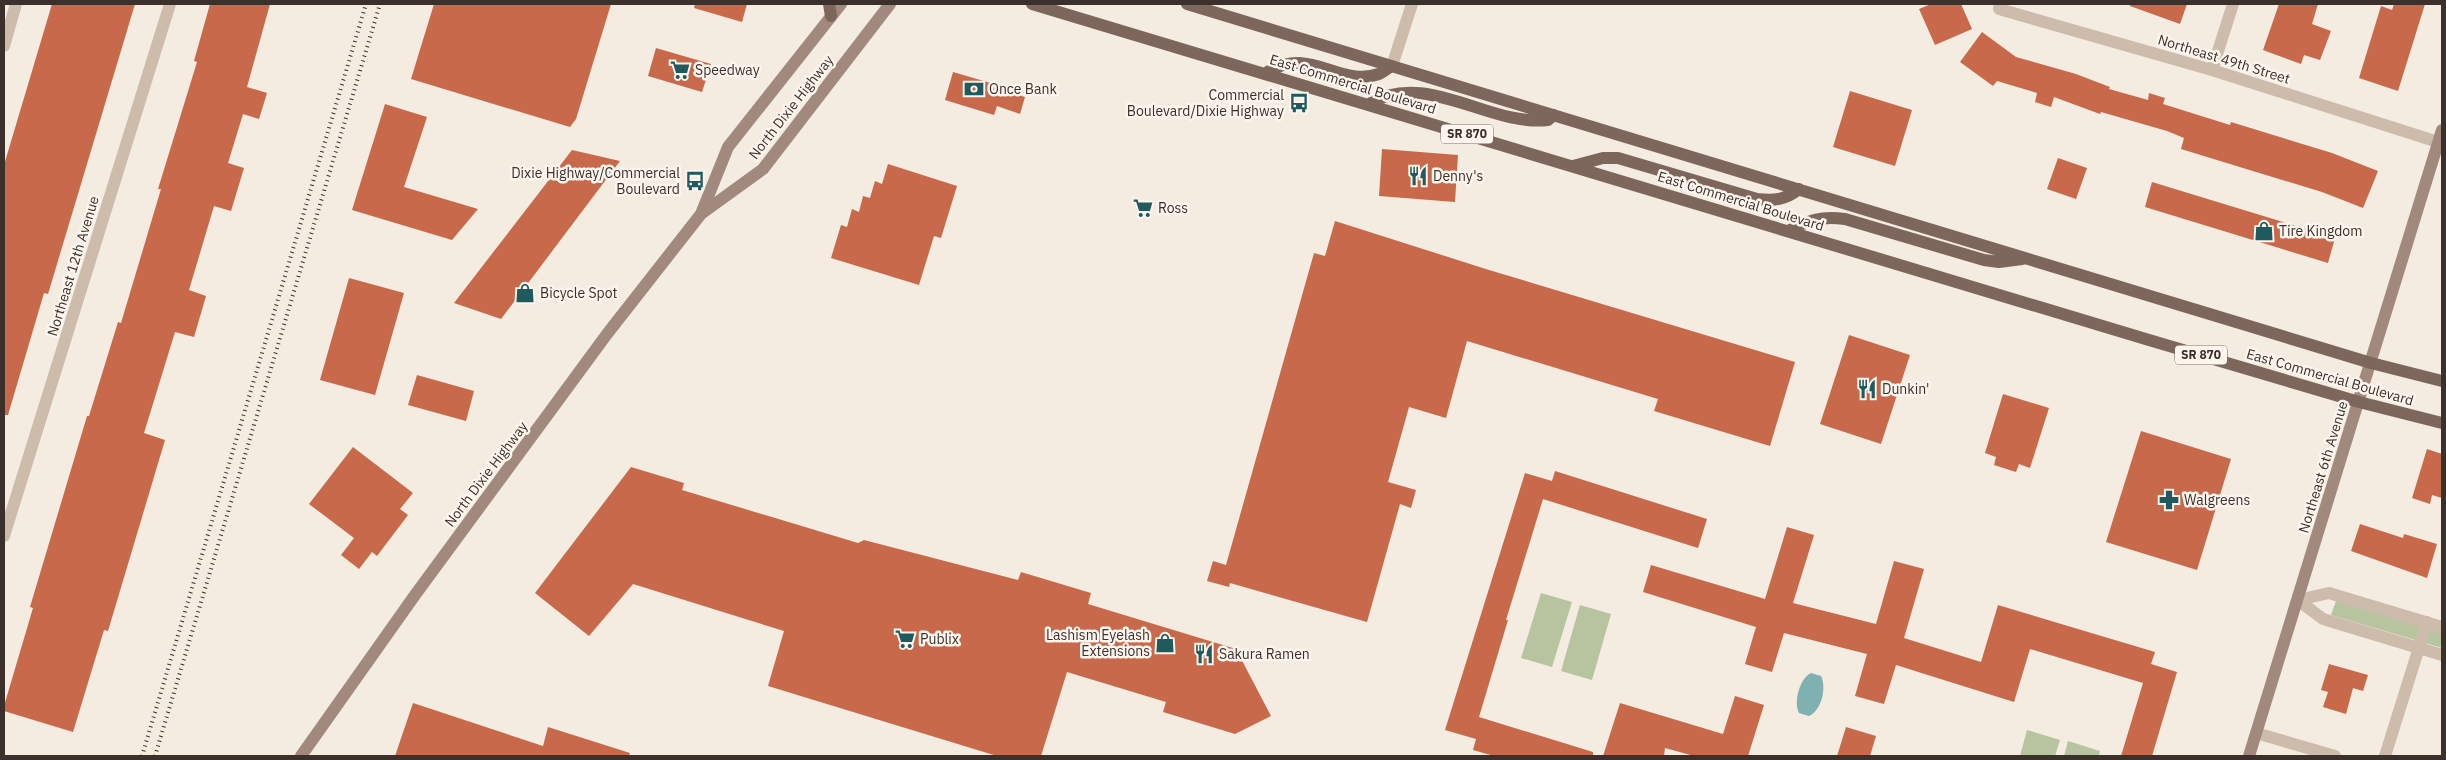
<svg xmlns="http://www.w3.org/2000/svg" width="2446" height="760" viewBox="0 0 2446 760" font-family="'IBM Plex Sans',sans-serif">
<rect width="100%" height="100%" fill="#f4ebe1"/>
<!-- green -->
<path fill="#b8c4a0" d="M1541,593L1572,602L1552,667L1521,658Z
M2336,601L2442,632V648L2331,615Z
M1580,605L1611,614L1592,680L1561,671Z
M2027,730L2060,740L2055,756H2020Z
M2068,741L2100,751L2099,756H2064Z"/>
<!-- water -->
<path fill="#7fb0b2" d="M1811,673L1821,676C1827,688 1821,711 1809,716L1799,713C1793,702 1800,678 1811,673Z"/>
<!-- building -->
<path fill="#c8694b" d="M52,4H135L48,294L44,293L8,415H4V165Z
M210,4H270L247,87L267,93L259,119L243,114L228,163L244,168L231,211L214,206L189,290L206,296L194,337L175,332L144,433L165,440L108,631L104,630L73,732L4,711V706L33,608L30,607L87,416H89L118,322L121,323L161,189H158L197,62L194,61Z
M434,4H611L576,119L570,127L411,79Z
M695,4H747L742,22L694,8Z
M1931,4H1961L1972,29L1935,45L1919,9Z
M2130,4H2187L2180,24L2130,6Z
M2279,4H2318L2312,24L2331,31L2320,60L2304,55L2301,64L2263,50Z
M2394,4H2425L2398,91L2359,78L2381,6L2392,10Z
M1982,32L2016,57L2076,74L2110,87L2109,89L2148,100L2149,93L2165,98L2163,104L2230,125L2231,122L2270,134L2332,153L2378,171L2363,208L2322,192L2181,149L2184,138L2167,131L2101,112L2100,114L2054,97L2051,107L2035,102L2037,93L1997,81L1993,86L1960,62Z
M656,48L711,64L702,92L648,76Z
M953,72L994,84L993,87L1025,97L1020,114L997,106L994,115L945,100Z
M1850,91L1912,110L1895,166L1833,147Z
M385,104L427,117L404,187L478,209L452,240L352,210Z
M1382,149L1458,155L1455,202L1379,196Z
M572,150L620,161L501,319L454,303Z
M2058,158L2087,168L2076,199L2047,189Z
M888,164L957,186L941,238L934,236L919,285L831,258L841,225L847,227L852,209L859,212L863,196L870,198L875,181L882,184Z
M2152,182L2335,238L2328,263L2145,207Z
M1335,221L1489,270L1795,362L1770,446L1654,411L1658,399L1467,341L1446,418L1409,407L1388,482L1416,490L1411,508L1400,504L1367,622L1230,583L1229,587L1207,581L1213,561L1226,565L1314,253L1325,256Z
M349,278L404,293L375,395L320,380Z
M1849,335L1910,355L1881,444L1820,424Z
M417,375L474,391L466,421L408,405Z
M2003,394L2049,408L2030,468L2019,464L2016,472L1994,465L1996,457L1985,453Z
M2141,431L2231,459L2197,570L2106,542Z
M353,447L413,493L400,509L408,515L377,556L372,552L359,569L341,555L354,538L309,504Z
M2427,449L2442,454V498L2432,495L2430,504L2412,498Z
M631,467L684,483L682,490L858,543L864,540L1018,580L1021,572L1091,593L1088,604L1236,649L1271,716L1235,734L1163,712L1166,702L1067,672L1041,756H997L768,686L784,631L633,584L589,636L535,593Z
M1555,471L1707,519L1698,548L1543,499L1506,620H1508L1479,717L1593,752V756H1494L1473,750L1476,739L1445,730L1525,473L1552,481Z
M2360,524L2403,538L2404,534L2437,544L2427,578L2351,551Z
M1787,527L1814,535L1793,603L1876,624L1894,561L1924,569L1904,638L1981,662L1998,605L2155,652L2151,664L2177,672L2152,756H2121L2143,683L2030,649L2014,702L1896,665L1884,704L1855,696L1867,654L1784,633L1772,672L1745,664L1756,627L1643,592L1651,565L1765,599Z
M2329,664L2368,675L2363,691L2353,688L2346,714L2323,707L2328,692L2321,690Z
M1735,696L1764,705L1748,756H1694L1665,748L1664,756H1603L1620,703L1723,734Z
M413,703L543,746L548,727L630,753L629,756H395Z
M1846,727L1876,736L1870,756H1837Z"/>
<g fill="none" stroke-linecap="round" stroke-linejoin="round">
<!-- street -->
<path stroke="#cdbbac" stroke-width="12" d="M2000,4L1999,9L2212,70L2438,142
M4,46L16,4
M1392,66L1412,4
M2212,70L2233,4
M4,536L170,4
M2298,600L2323,619L2442,655
M2298,600L2329,593L2442,627
M2256,733L2335,756
M2385,756L2427,622"/>
<!-- secondary -->
<path stroke="#a18a7d" stroke-width="12" d="M701,214L763,169L890,4
M301,756L415,595L607,334L701,214L728,147L841,4
M2249,756L2442,130"/>
<!-- primary -->
<path stroke="#7d675c" stroke-width="12" d="M829,4L831,16
M1032,4L2149,340L2359,402L2442,423
M1187,4L2371,363L2442,381
M1266,73C1309,44 1339,88 1379,74C1383,72 1388,68 1392,66
M1369,104C1426,69 1489,127 1548,120L1554,115
M1573,166L1603,158H1618L1757,199C1774,201 1785,200 1799,189
M1788,231C1809,220 1820,216 1845,219L1984,260L1999,262L2022,259"/>
<!-- rail -->
<path stroke="#3b302b" stroke-width="4" stroke-dasharray="1 4" stroke-linecap="butt" d="M142,756L366,4
M155,756L380,4"/>
</g>
<!-- icons -->
<defs>
<symbol id="supermarket-bare" viewBox="-9 -9 18 18"><path d="M-6-5.5h2.5l.6 2H6L4.5 2H-2.5L-4.4-4H-6ZM-1.5 3.2a1.3 1.3 0 1 0 .1 0ZM3 3.2a1.3 1.3 0 1 0 .1 0Z" fill="#1f5a5e" stroke="#fbf5ee" stroke-width="2.5" paint-order="stroke"/></symbol>
<symbol id="bank-bare" viewBox="-9 -9 18 18"><path d="M-6-4H6V4H-6ZM0-2.3a2.3 2.3 0 1 0 0 4.6a2.3 2.3 0 1 0 0-4.6Z" fill="#1f5a5e" stroke="#fbf5ee" stroke-width="2.5" paint-order="stroke"/></symbol>
<symbol id="bus-bare" viewBox="-9 -9 18 18"><path d="M-5-6H5V4H4V6H2V4H-2V6H-4V4H-5ZM-3.5-4V0h7V-4ZM-3.5 1.2v1.5H-2V1.2ZM2 1.2v1.5H3.5V1.2Z" fill="#1f5a5e" stroke="#fbf5ee" stroke-width="2.5" paint-order="stroke"/></symbol>
<symbol id="restaurant-bare" viewBox="-9 -9 18 18"><path d="M-5-6h1v4h1v-4h1v4h1v-4h1v5L-1.5 .5V6h-2V.5L-5-1ZM5-6V6H3V1.5H1.5Q1.5-4 5-6Z" fill="#1f5a5e" stroke="#fbf5ee" stroke-width="2.5" paint-order="stroke"/></symbol>
<symbol id="shop-bare" viewBox="-9 -9 18 18"><path d="M-5-2.5h2.3a2.7 3.5 0 0 1 5.4 0H5L5.5 6h-11ZM-1.5-2.5h3a1.5 2.3 0 0 0-3 0Z" fill="#1f5a5e" stroke="#fbf5ee" stroke-width="2.5" paint-order="stroke"/></symbol>
<symbol id="pharmacy-bare" viewBox="-9 -9 18 18"><path d="M-2-6h4v4h4v4h-4v4h-4v-4h-4v-4h4Z" fill="#1f5a5e" stroke="#fbf5ee" stroke-width="2.5" paint-order="stroke"/></symbol>
</defs>
<g fill-rule="evenodd">
<use href="#supermarket-bare" x="666" y="56" width="28" height="28"/>
<use href="#bank-bare" x="960" y="75" width="28" height="28"/>
<use href="#bus-bare" x="1285" y="89" width="28" height="28"/>
<use href="#restaurant-bare" x="1404" y="162" width="28" height="28"/>
<use href="#bus-bare" x="681" y="167" width="28" height="28"/>
<use href="#supermarket-bare" x="1129" y="194" width="28" height="28"/>
<use href="#shop-bare" x="2250" y="217" width="28" height="28"/>
<use href="#shop-bare" x="511" y="279" width="28" height="28"/>
<use href="#restaurant-bare" x="1853" y="375" width="28" height="28"/>
<use href="#pharmacy-bare" x="2155" y="486" width="28" height="28"/>
<use href="#supermarket-bare" x="891" y="625" width="28" height="28"/>
<use href="#shop-bare" x="1151" y="629" width="28" height="28"/>
<use href="#restaurant-bare" x="1190" y="640" width="28" height="28"/>
</g>
<g text-anchor="middle" stroke-width="5" stroke-linejoin="round" paint-order="stroke">
<!-- shield labels -->
<g fill="#fbf5ee" stroke="#756b66" stroke-width="1">
<rect x="1441" y="124.5" width="52" height="19" rx="4"/>
<rect x="2175" y="345.5" width="52" height="19" rx="4"/>
</g>
<g font-size="12" font-weight="bold" fill="#3b302b">
<text x="1467" y="138">SR 870</text>
<text x="2201" y="359">SR 870</text>
</g>
<!-- street labels -->
<g font-size="14" fill="#3b302b" stroke="#fbf5ee">
<text transform="translate(2224 59) rotate(17)" y="5">Northeast 49th Street</text>
<text transform="translate(1353 84) rotate(17)" y="5">East Commercial Boulevard</text>
<text transform="translate(791 107) rotate(-52)" y="5">North Dixie Highway</text>
<text transform="translate(1741 201) rotate(17)" y="5">East Commercial Boulevard</text>
<text transform="translate(73 266) rotate(-73)" y="5">Northeast 12th Avenue</text>
<text transform="translate(2330 377) rotate(16)" y="5">East Commercial Boulevard</text>
<text transform="translate(2323 467) rotate(-73)" y="5">Northeast 6th Avenue</text>
<text transform="translate(486 474) rotate(-53)" y="5">North Dixie Highway</text>
</g>
<!-- poi labels -->
<g font-size="14" fill="#3b302b" stroke="#fbf5ee" text-anchor="start">
<text x="695" y="75">Speedway</text>
<text x="989" y="94">Once Bank</text>
<text x="1284" y="100" text-anchor="end">Commercial<tspan x="1284" dy="16">Boulevard/Dixie Highway</tspan></text>
<text x="680" y="178" text-anchor="end">Dixie Highway/Commercial<tspan x="680" dy="16">Boulevard</tspan></text>
<text x="1433" y="181">Denny's</text>
<text x="1158" y="213">Ross</text>
<text x="2279" y="236">Tire Kingdom</text>
<text x="540" y="298">Bicycle Spot</text>
<text x="1882" y="394">Dunkin'</text>
<text x="2184" y="505">Walgreens</text>
<text x="1150" y="640" text-anchor="end">Lashism Eyelash<tspan x="1150" dy="16">Extensions</tspan></text>
<text x="920" y="644">Publix</text>
<text x="1219" y="659">Sakura Ramen</text>
</g>
</g>
<!-- border -->
<rect width="2446" height="760" fill="none" stroke="#3b302b" stroke-width="10"/>
</svg>
